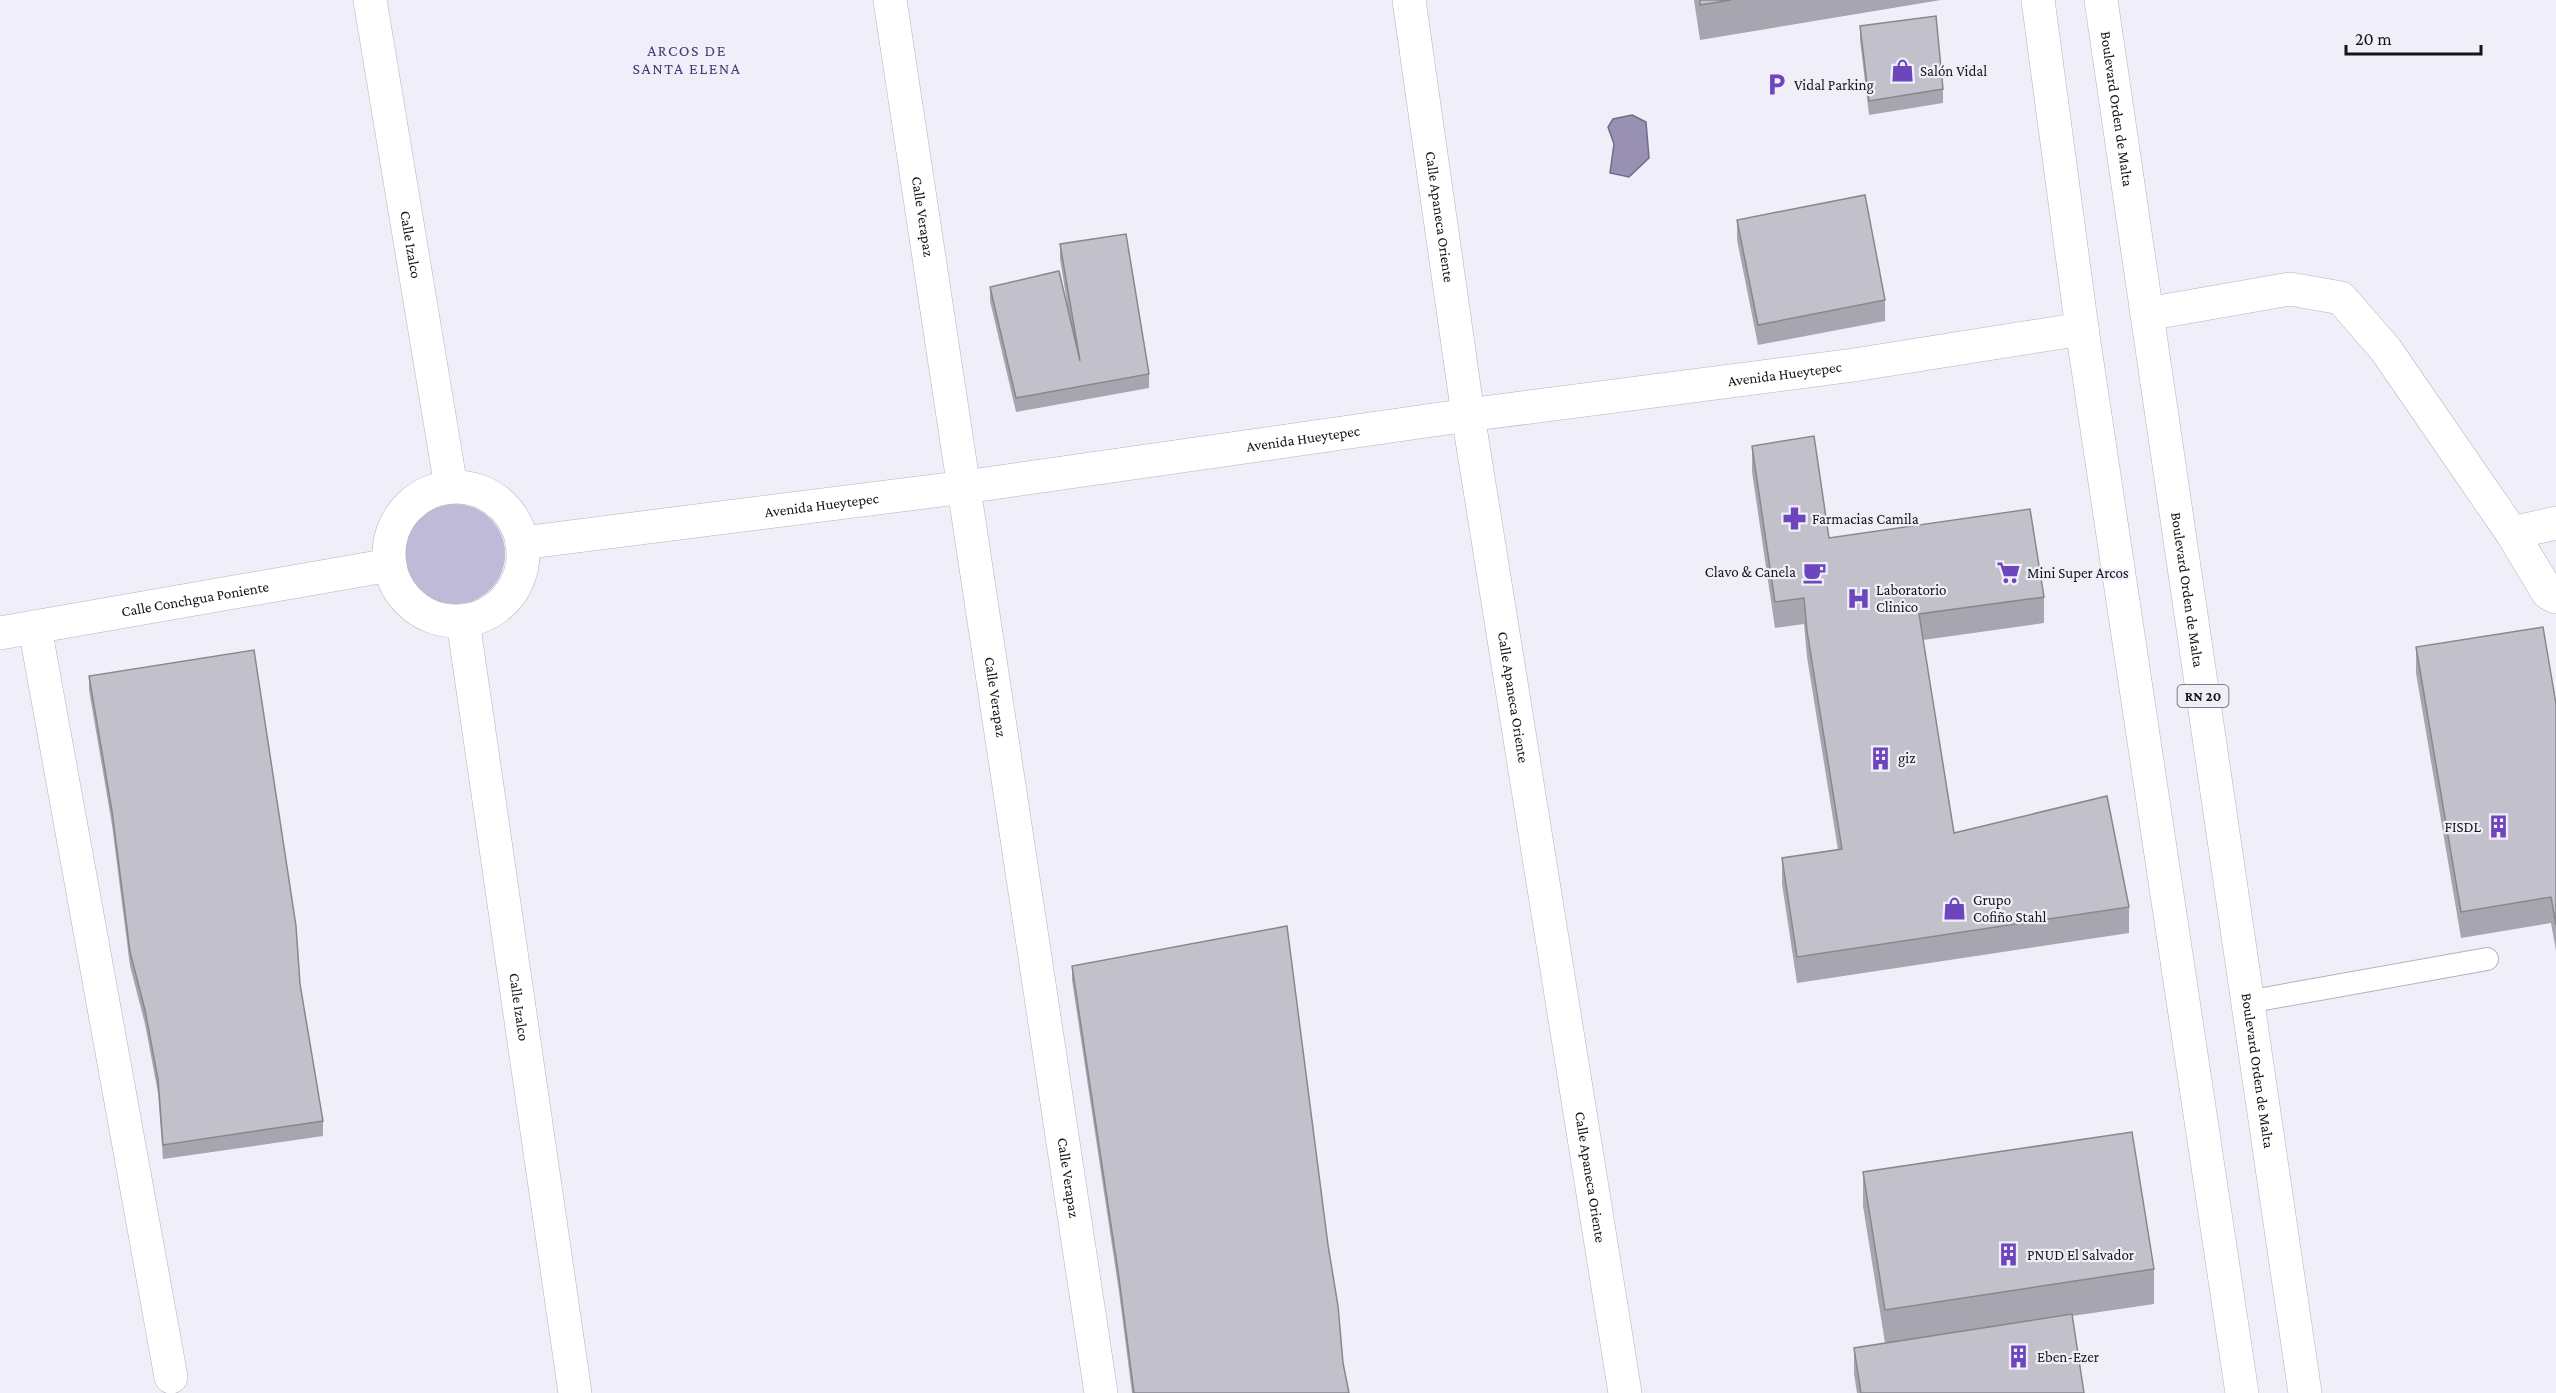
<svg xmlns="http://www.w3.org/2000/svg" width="2556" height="1393" viewBox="0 0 2556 1393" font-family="'Crimson Pro',serif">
<rect width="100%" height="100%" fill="#f0eef9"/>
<!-- green -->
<path fill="#bfbad7" d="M405 554a50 50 0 1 1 100 0a50 50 0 1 1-100 0Z"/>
<!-- water -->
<path fill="#9891b4" stroke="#716c85" stroke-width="1.5" d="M1632,115L1646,122L1649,158L1629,177L1610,173L1614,144L1608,127L1613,119Z"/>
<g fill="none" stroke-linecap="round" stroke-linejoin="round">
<defs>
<path id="service" d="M2247,1002L2487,959"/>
<g id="minor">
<path id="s1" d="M370,0L451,487"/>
<path id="s2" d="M890,0L1101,1393"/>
<path id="s3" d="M1409,0L1468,415L1625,1393"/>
<path d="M2147,314L2290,289L2341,298L2386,350L2512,533L2548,593L2556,597"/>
<circle cx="456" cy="554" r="67"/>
<path d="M2512,533L2556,523"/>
<path id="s4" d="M522,543L965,487L1468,415L1854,365L2082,329"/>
<path id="s5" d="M463,621L575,1393"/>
<path d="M35,628L171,1377"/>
<path id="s6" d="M0,633L390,565"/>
</g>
<g id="trunk">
<path d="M2038,0L2082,329L2242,1393"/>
<path id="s7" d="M2101,0L2305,1393"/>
</g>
</defs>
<!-- service casing -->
<use href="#service" stroke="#b4b2bd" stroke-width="24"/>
<!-- minor casing -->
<use href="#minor" stroke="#b4b2bd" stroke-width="34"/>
<!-- trunk casing -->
<use href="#trunk" stroke="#b4b2bd" stroke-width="34"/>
<!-- service -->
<use href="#service" stroke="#fff" stroke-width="22"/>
<!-- minor -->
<use href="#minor" stroke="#fff" stroke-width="33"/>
<!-- trunk -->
<use href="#trunk" stroke="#fff" stroke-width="33"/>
</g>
<!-- wall -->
<path fill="#a7a5af" d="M1694,0H1941L1700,40Z
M1860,26L1943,89V103L1869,115L1860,40Z
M1737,220L1885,300V321L1758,345L1737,240Z
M1060,244L1149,374V388L1016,412L990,301V287L1070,321L1060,259Z
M1752,446L1829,538L2044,597V623L1923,640L1954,833L2129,907V933L1797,983L1782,884V858L1838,850L1807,657L1804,624L1775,628L1752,472Z
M2416,647L2556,704V951L2551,923L2461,938L2416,673Z
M89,676L300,984L323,1121V1136L163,1159L158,1093L145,1024L130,966L112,825L89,690Z
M1072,966L1343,1363L1349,1393H1132L1119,1292L1072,980Z
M1863,1172L2154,1269V1304L2072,1316L2084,1393H1857L1854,1374V1348L1885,1343L1863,1206Z"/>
<!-- building -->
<path fill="#c2c0cb" stroke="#88868e" stroke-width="1.5" d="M1700,0H1731L1700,5Z
M1936,16L1943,89L1869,101L1860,26Z
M1865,195L1885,300L1758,325L1737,220Z
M1126,234L1149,374L1016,398L990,287L1059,271L1080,361L1060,244Z
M1814,436L1829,538L2030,509L2044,597L1919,614L1954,833L2107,796L2129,907L1797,957L1782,858L1842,849L1807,631L1804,598L1775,602L1752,446Z
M2543,627L2556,704V925L2551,897L2461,912L2416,647Z
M254,650L296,926L300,984L323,1121L163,1145L158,1079L145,1010L130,952L112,811L89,676Z
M1287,926L1328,1245L1338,1306L1343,1363L1349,1393H1134L1119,1278L1072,966Z
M2132,1132L2154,1269L1885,1310L1863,1172Z
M2072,1314L2084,1393H1861L1854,1348Z"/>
<!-- icons -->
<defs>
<symbol id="shop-bare" viewBox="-9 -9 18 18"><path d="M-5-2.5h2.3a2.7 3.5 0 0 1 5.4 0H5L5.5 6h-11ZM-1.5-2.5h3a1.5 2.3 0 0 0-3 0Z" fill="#6d46be" stroke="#f0eef9" stroke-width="2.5" paint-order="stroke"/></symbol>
<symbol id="parking-bare" viewBox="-9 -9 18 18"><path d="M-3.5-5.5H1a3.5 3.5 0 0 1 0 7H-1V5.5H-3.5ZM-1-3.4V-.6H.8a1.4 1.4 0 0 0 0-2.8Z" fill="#6d46be" stroke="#f0eef9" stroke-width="2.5" paint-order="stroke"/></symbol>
<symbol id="pharmacy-bare" viewBox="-9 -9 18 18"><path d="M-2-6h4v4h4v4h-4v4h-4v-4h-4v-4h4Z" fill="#6d46be" stroke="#f0eef9" stroke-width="2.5" paint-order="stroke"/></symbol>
<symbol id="cafe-bare" viewBox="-9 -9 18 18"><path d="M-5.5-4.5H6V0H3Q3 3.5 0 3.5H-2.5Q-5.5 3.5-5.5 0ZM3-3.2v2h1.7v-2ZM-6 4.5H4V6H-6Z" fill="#6d46be" stroke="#f0eef9" stroke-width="2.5" paint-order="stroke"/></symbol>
<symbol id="supermarket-bare" viewBox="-9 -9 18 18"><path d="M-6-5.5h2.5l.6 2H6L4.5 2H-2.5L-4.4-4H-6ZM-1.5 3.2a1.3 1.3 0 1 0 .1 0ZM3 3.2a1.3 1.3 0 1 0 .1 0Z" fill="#6d46be" stroke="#f0eef9" stroke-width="2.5" paint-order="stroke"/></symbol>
<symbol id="hospital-bare" viewBox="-9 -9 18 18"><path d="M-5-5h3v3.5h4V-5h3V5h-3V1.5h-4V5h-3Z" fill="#6d46be" stroke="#f0eef9" stroke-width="2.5" paint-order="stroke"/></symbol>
<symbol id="building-bare" viewBox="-9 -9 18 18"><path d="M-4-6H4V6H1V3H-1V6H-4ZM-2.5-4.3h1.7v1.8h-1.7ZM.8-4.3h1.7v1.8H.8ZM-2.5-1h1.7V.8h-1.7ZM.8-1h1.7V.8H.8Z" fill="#6d46be" stroke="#f0eef9" stroke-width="2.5" paint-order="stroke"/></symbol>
</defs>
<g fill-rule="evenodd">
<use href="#shop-bare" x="1886" y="54" width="33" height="33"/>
<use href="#parking-bare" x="1760" y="68" width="33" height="33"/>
<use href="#pharmacy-bare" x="1778" y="502" width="33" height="33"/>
<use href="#cafe-bare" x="1798" y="556" width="33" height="33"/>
<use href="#supermarket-bare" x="1992" y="556" width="33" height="33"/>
<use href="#hospital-bare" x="1842" y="582" width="33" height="33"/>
<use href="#building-bare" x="1864" y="742" width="33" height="33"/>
<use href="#building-bare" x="2482" y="810" width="33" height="33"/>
<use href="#shop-bare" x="1938" y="892" width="33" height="33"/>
<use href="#building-bare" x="1992" y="1238" width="33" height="33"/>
<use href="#building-bare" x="2002" y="1340" width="33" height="33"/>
</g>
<g text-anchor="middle" stroke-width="4.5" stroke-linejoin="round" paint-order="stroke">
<!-- shield labels -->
<rect fill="#f0eef9" stroke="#57555c" stroke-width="1.5" x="2177.5" y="685" width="51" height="22" rx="4.5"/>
<g font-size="14" font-weight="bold" fill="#151418">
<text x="2203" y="701">RN 20</text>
</g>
<!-- poi labels -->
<g font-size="15" fill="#151418" stroke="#f0eef9" text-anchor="start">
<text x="1920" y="76">Salón Vidal</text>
<text x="1794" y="90">Vidal Parking</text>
<text x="1812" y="524">Farmacias Camila</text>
<text x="1796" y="577" text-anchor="end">Clavo &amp; Canela</text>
<text x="2027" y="578">Mini Super Arcos</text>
<text x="1876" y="595">Laboratorio<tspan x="1876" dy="17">Clinico</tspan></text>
<text x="1898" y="763">giz</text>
<text x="2481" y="832" text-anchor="end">FISDL</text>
<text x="1973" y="905">Grupo<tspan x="1973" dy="17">Cofiño Stahl</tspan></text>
<text x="2027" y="1260">PNUD El Salvador</text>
<text x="2037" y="1362">Eben-Ezer</text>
</g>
<!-- street labels -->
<g font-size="15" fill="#151418" stroke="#f0eef9">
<text dy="5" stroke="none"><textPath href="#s7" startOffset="110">Boulevard Orden de Malta</textPath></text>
<text dy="5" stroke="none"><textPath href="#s2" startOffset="219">Calle Verapaz</textPath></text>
<text dy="5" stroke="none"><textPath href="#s3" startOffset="219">Calle Apaneca Oriente</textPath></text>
<text dy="5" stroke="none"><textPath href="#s1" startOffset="248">Calle Izalco</textPath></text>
<text dy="5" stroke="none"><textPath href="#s4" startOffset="1274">Avenida Hueytepec</textPath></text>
<text dy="5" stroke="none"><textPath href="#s4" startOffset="788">Avenida Hueytepec</textPath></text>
<text dy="5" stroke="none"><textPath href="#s4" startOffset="302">Avenida Hueytepec</textPath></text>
<text dy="5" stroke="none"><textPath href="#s7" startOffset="596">Boulevard Orden de Malta</textPath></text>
<text dy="5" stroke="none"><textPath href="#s6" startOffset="198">Calle Conchgua Poniente</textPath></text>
<text dy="5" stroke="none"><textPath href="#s2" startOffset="705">Calle Verapaz</textPath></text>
<text dy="5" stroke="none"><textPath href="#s3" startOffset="705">Calle Apaneca Oriente</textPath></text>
<text dy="5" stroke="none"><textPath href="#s5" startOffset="390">Calle Izalco</textPath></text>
<text dy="5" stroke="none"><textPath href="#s7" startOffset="1082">Boulevard Orden de Malta</textPath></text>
<text dy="5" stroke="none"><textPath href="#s2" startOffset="1191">Calle Verapaz</textPath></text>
<text dy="5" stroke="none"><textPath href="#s3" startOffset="1191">Calle Apaneca Oriente</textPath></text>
</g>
<!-- neighbourhood labels -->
<g font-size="16" letter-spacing="1.5" fill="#493874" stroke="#f0eef9">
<text x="687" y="56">ARCOS DE<tspan x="687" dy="18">SANTA ELENA</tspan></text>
</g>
</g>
<!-- scale -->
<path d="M2346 45v9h135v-9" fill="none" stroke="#151418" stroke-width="3"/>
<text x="2355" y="45" font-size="18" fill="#151418" stroke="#f0eef9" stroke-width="4.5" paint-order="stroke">20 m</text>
</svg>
